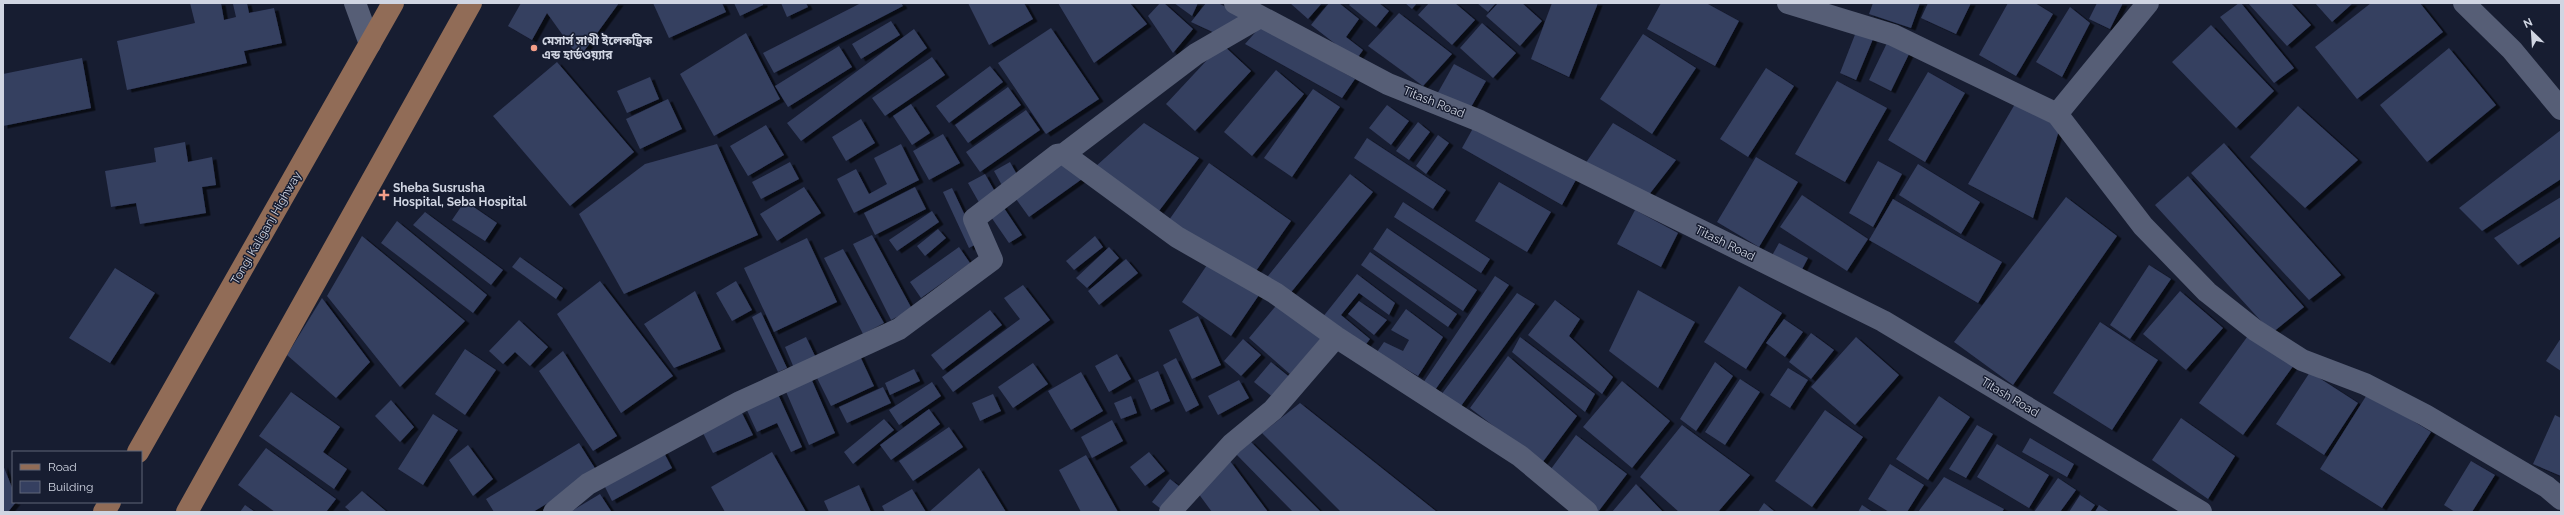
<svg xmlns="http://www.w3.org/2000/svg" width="2564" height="515" viewBox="0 0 2564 515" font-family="Raleway,'Noto Sans Bengali',sans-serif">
<defs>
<filter id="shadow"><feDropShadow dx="4.5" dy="2.5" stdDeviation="0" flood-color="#0009"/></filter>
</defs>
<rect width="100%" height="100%" fill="#171d31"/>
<!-- building -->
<path fill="#353f60" filter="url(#shadow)" d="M190,3H221L224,20L236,17L233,4L247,3L249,13L274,8L282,43L244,51L247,63L127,90L117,41L195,23Z
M521,3H619L579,58L547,13L532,40L508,26Z
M653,3H722L726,12L669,38Z
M734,3H763V5L740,16Z
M781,3H806L808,7L787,17Z
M861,3H901L903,6L774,73L763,53Z
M968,3H1024L1033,19L989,45Z
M1058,3H1130L1147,24L1094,63Z
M1160,3H1164L1193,29L1173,53L1148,16Z
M1174,3H1198L1192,16Z
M1206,3H1218L1244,16L1217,34L1191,22Z
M1290,3H1322L1308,19Z
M1329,3H1339L1359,19L1346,37L1363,50L1356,60L1311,25Z
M1351,3H1379L1389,11L1376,27L1349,5Z
M1405,3H1417L1412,9Z
M1429,3H1455L1475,20L1452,45L1418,15Z
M1477,3H1496L1488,12Z
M1498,3H1522L1542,21L1520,46L1486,16Z
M1552,3H1598L1569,77L1531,59Z
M1661,3H1706L1739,21L1715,66L1647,29Z
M1873,3H1920L1911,28L1869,14Z
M1928,3H1971L1956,34L1921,18Z
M2008,3H2035L2053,14L2016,76L1979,55Z
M2097,3H2123L2110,29L2089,19Z
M2239,3H2241L2294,68L2274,83L2220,17Z
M2248,3H2291L2311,25L2287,46Z
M2315,3H2353L2332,22Z
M2371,3H2420L2443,32L2357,99L2315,47Z
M2070,7L2090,23L2062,77L2036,62Z
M1399,13L1452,54L1423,86L1368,46Z
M891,21L900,35L861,59L852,44Z
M1482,23L1516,53L1493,78L1460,48Z
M2211,25L2274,91L2236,128L2172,62Z
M1260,27L1355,79L1342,98L1245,44Z
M1051,28L1099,99L1046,134L998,63Z
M914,29L927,48L801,141L787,123Z
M1856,32L1873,39L1856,80L1840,73Z
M746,33L780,99L714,136L680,74Z
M1643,34L1696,68L1652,134L1600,99Z
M1887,43L1909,54L1891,91L1869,80Z
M1222,44L1251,71L1195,131L1166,104Z
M839,46L852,67L788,107L775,86Z
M2449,48L2496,105L2427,162L2380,105Z
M932,57L945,75L885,116L872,98Z
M82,58L91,108L3,126V74Z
M557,62L634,152L570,206L493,116Z
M1454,64L1486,81L1467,114L1436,96Z
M990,66L1003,82L949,123L936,106Z
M1766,68L1794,86L1748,157L1720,139Z
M1276,70L1304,94L1252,156L1224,132Z
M1928,72L1965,93L1925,162L1888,140Z
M650,77L659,99L627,113L617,91Z
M1837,81L1887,108L1845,182L1795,154Z
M1008,87L1021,105L968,143L955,125Z
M1313,89L1340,107L1292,177L1264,158Z
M668,99L682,129L640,149L626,119Z
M911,104L930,133L912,145L893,116Z
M2015,104L2060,127L2033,218L1968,184Z
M1387,105L1409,121L1391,145L1369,128Z
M2298,106L2358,160L2305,208L2250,157Z
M1026,110L1040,130L980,172L966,152Z
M861,119L875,143L846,161L832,137Z
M1477,121L1577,178L1562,205L1462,148Z
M1418,122L1430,132L1409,160L1396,151Z
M1144,123L1199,158L1159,211L1095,167Z
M1613,123L1676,160L1648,196L1585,164Z
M766,125L784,155L748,176L730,146Z
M2561,130V179L2482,231L2459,208Z
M943,134L960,163L929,180L913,151Z
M1438,135L1449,143L1426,174L1416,166Z
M1367,138L1446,190L1433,209L1354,158Z
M185,142L188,162L212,157L216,185L202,187L206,213L140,224L136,203L111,207L105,171L156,162L154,148Z
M2224,143L2341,275L2309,300L2191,173Z
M717,144L758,235L624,294L579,214L645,164Z
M901,144L919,180L854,213L837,179L856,169L869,194L887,184L874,158Z
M1064,154L1082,179L1029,217L1011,192Z
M1756,157L1798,182L1759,247L1717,222Z
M1878,161L1902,174L1873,227L1849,213Z
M790,162L799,179L761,199L752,182Z
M1010,162L1020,180L1004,189L994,171Z
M1209,163L1291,221L1251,278L1169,220Z
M1918,164L1980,202L1961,234L1899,195Z
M985,174L998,197L981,206L968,183Z
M1350,174L1373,192L1288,296L1264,281Z
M2188,176L2304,307L2272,333L2155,205Z
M1499,182L1551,212L1527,252L1475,221Z
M804,187L821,213L777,241L760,214Z
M915,187L926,209L875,235L864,213Z
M952,188L978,243L969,248L943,192Z
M1802,195L1868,239L1847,271L1780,227Z
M2066,197L2117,236L2013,385L1954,342Z
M2561,197V236L2518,265L2494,238Z
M1893,199L2002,262L1978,303L1869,240Z
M465,201L497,223L485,241L452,220Z
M1403,202L1490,259L1481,273L1394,217Z
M1002,205L1022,235L1009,243L989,214Z
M1635,210L1678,233L1661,267L1617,244Z
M932,211L939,222L897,251L889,240Z
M425,212L503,270L491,285L413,225Z
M397,221L487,295L473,313L381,243Z
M1387,228L1477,290L1463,311L1373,249Z
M938,229L946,238L925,256L917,246Z
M872,235L912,309L891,320L853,244Z
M362,236L465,321L400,387L327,296Z
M1095,236L1103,247L1074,270L1066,261Z
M807,238L837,302L774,332L744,268Z
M1779,243L1808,258L1798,277L1769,261Z
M959,247L970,263L921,298L910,282Z
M1109,247L1119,258L1087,288L1076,278Z
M843,249L884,323L863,334L824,258Z
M1370,252L1457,314L1448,327L1361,265Z
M520,257L563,288L556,299L512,267Z
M1126,259L1138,273L1099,305L1088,291Z
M1209,262L1259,295L1231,336L1182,302Z
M2149,265L2171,279L2130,339L2110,325Z
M115,268L155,293L110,363L69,338Z
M1357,274L1395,303L1389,315L1359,293L1341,315L1370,339L1363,348L1322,318Z
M1495,276L1509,285L1435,390L1423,383Z
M600,281L673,376L621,413L557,314Z
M736,281L752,310L732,321L716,293Z
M1023,285L1050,320L953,392L942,377L1020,319L1004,298Z
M1739,286L1782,313L1746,369L1704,342Z
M1638,290L1695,322L1658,388L1609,351Z
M695,291L721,349L674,368L644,324Z
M2180,291L2223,328L2186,370L2143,334Z
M1517,293L1535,304L1461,406L1441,395Z
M322,298L370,362L336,398L287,355Z
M1555,300L1580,319L1569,336L1613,377L1602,394L1528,335Z
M1280,301L1322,338L1290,374L1249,338Z
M1359,301L1387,320L1374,335L1348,314Z
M1406,309L1443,337L1418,376L1377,352L1384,342L1403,351L1409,340L1391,330Z
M990,310L1002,325L943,370L931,355Z
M761,312L787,368L778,372L752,317Z
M1198,316L1221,365L1192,379L1169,330Z
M1784,319L1803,332L1785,357L1766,343Z
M519,320L548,347L530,366L515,352L503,364L489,351Z
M2100,322L2158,360L2112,430L2053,393Z
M1811,333L1834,350L1811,379L1789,362Z
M2250,333L2294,365L2243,435L2199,403Z
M806,337L816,358L794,368L785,347Z
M1520,337L1595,394L1585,412L1512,352Z
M1856,337L1899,375L1855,425L1811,387Z
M2561,338V371L2546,361Z
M1243,339L1261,355L1241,376L1224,361Z
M465,349L496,370L465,415L435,394Z
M563,351L617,436L593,451L539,371Z
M859,354L874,386L831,406L815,374Z
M1117,354L1131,379L1109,392L1095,366Z
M1508,356L1577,416L1542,463L1470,408Z
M1176,358L1199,405L1186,412L1163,365Z
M1271,362L1292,379L1275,399L1254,382Z
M1715,362L1733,376L1696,431L1680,419Z
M1033,363L1048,384L1013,408L998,387Z
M1788,368L1808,380L1790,408L1770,395Z
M914,369L920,381L890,395L885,383Z
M1158,371L1170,401L1151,410L1138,380Z
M1081,372L1103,411L1071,430L1048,391Z
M2310,372L2358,403L2324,455L2276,424Z
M810,376L835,433L809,445L784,387Z
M1740,379L1760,392L1725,445L1705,432Z
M1239,380L1249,398L1218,415L1208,396Z
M1622,381L1670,421L1632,468L1583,427Z
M932,382L941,396L899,425L889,410Z
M883,387L891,403L847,423L839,407Z
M291,392L340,427L323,452L347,469L334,489L259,436Z
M777,392L802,447L791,452L777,423L757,432L745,406Z
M2368,393L2431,432L2382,508L2320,469Z
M993,394L1001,411L980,421L972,403Z
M1131,396L1137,413L1121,419L1114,403Z
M1939,396L1970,417L1928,480L1896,459Z
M391,400L414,427L400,442L375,416Z
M1300,403L1437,512H1341L1262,433Z
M929,409L940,424L891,460L880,445Z
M1825,410L1863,437L1812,507L1775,481Z
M741,411L753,435L713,453L701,429Z
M433,414L458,430L423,485L398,469Z
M2555,415L2561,418V476L2533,464Z
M2181,418L2235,456L2208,499L2152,460Z
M884,419L894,430L853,464L844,452Z
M1112,420L1123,441L1092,458L1081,437Z
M1682,425L1750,475L1718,512H1679L1640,477Z
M1977,425L1993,434L1966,478L1949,469Z
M949,427L963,447L913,481L899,461Z
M1576,435L1627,474L1598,512H1595L1548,473Z
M2030,438L2074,464L2067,477L2022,452Z
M1250,441L1321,512H1293L1235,453Z
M579,443L598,473L533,512H494L486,499Z
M1997,444L2049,475L2029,508L1977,477Z
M468,445L493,479L473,496L449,460Z
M661,447L672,468L612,501L601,479Z
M266,448L336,499L326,512H275L238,485Z
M772,452L806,512H725L711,487Z
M1149,452L1165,471L1145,486L1130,467Z
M1086,455L1118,512H1081L1059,470Z
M1230,461L1268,512H1212L1198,493Z
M2471,461L2495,475L2472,512H2455L2444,505Z
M1890,464L1924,485L1907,512H1889L1868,499Z
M3,465L13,490V502H16L8,512H3Z
M979,468L1006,512H929Z
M1944,477L2004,509L2002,512H1918Z
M2058,478L2076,490L2060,512H2034Z
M1170,479L1184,490L1165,512L1152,502Z
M1636,484L1663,512H1612Z
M859,485L871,512H829L824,501Z
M912,489L926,512H885L882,506Z
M362,491L387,512H351L345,507Z
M600,494L611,511L570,512Z
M2080,495L2095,505L2090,512H2069Z
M1764,503L1775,512H1758Z
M245,505L255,512H240Z
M1862,505L1873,512H1858Z
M2099,505L2110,512H2095Z"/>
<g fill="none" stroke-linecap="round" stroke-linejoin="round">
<!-- minor -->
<path stroke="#565e76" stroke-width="22" d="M355,3L370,44
M1235,3L1388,84L1480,121L1883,321L2201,512
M1788,3L1893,35L2057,114L2148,3
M2464,3L2512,50L2561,109
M1260,17L1196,54L1064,154L1177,237L1275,293L1336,337L1520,456L1587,512
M2057,114L2143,226L2207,292L2255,330L2302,360L2365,384L2425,415L2547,487L2561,499
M554,512L588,484L740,402L899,329L992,260L974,219L1057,155L1064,154
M1170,512L1232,444L1273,410L1336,337"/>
<!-- primary -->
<path stroke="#916c57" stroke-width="22" d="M138,452L393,3
M104,512L110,502
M187,512L471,3"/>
</g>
<!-- markers -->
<g fill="#f49e89" stroke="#171d31" stroke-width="1.5">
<circle cx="534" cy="48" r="4"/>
<path d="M382 189h4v4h4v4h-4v4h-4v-4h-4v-4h4z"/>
</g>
<g text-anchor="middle" stroke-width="3" stroke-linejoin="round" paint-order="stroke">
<!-- poi labels -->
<g font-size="12" font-weight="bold" fill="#d0d5e2" stroke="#171d31" text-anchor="start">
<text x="542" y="45">মেসার্স সাথী ইলেকট্রিক<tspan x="542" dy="14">এন্ড হার্ডওয়্যার</tspan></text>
<text x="393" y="192">Sheba Susrusha<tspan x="393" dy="14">Hospital, Seba Hospital</tspan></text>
</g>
<!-- street labels -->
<g font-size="12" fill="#d0d5e2" stroke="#171d31">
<text transform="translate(1434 102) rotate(22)" y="4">Titash Road</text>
<text transform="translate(266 228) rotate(-60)" y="4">Tongi Kaliganj Highway</text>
<text transform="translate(1725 243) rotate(26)" y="4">Titash Road</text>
<text transform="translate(2010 397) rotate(31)" y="4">Titash Road</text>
</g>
</g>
<!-- border -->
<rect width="2564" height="515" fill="none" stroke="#d0d5e2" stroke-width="8"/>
<!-- legend -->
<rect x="12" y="451" width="130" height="52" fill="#171d31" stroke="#616778"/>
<rect x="20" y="464" width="20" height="6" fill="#916c57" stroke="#616778"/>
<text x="48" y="471" font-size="12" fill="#d0d5e2">Road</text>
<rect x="20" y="481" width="20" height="12" fill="#353f60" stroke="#616778"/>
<text x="48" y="491" font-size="12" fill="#d0d5e2">Building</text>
<!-- north arrow -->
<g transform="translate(2532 32) rotate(335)" stroke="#171d31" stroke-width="3" paint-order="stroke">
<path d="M0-3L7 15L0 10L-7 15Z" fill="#d0d5e2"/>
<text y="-6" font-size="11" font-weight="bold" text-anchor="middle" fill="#d0d5e2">N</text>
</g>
</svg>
